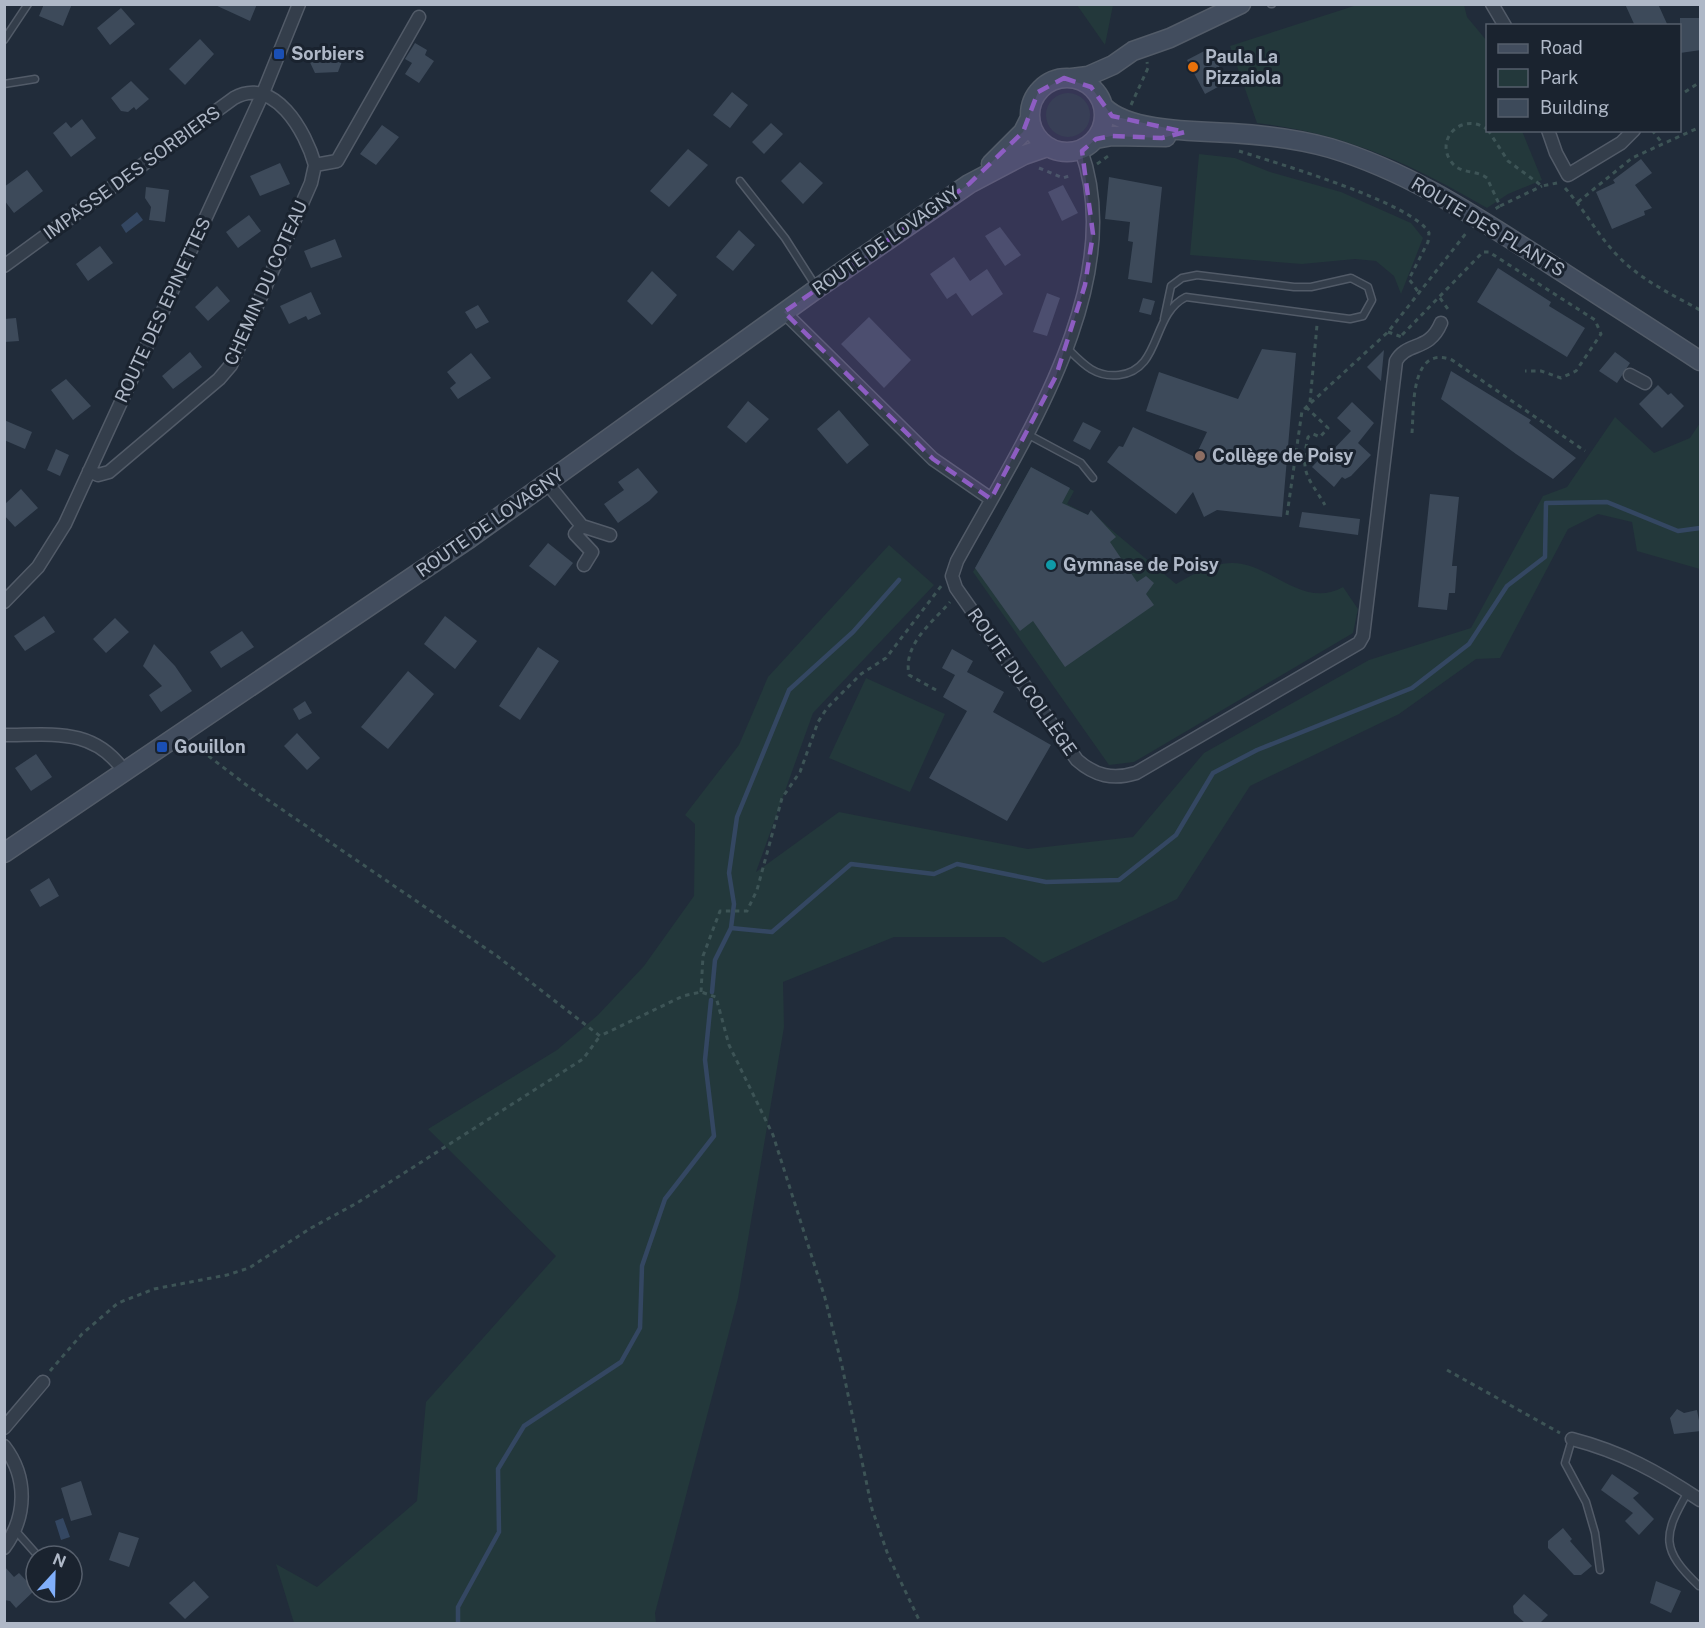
<svg xmlns="http://www.w3.org/2000/svg" width="1705" height="1628" viewBox="0 0 1705 1628" font-family="'Public Sans',sans-serif">
<rect width="100%" height="100%" fill="#212c3a"/>
<!-- green -->
<path fill="#23383b" d="M1077,5H1113L1105,45Z
M1357,5H1464L1467,17L1487,41L1488,130L1522,131L1542,180L1508,194L1487,208C1410,163 1346,134 1257,123L1230,46Z
M1046 115a22 22 0 1 1 44 0a22 22 0 1 1-44 0Z
M1199,154L1235,158L1270,172L1341,192L1411,223L1423,238L1401,294L1394,276L1376,261L1355,259L1302,264L1190,255Z
M1615,417L1654,453L1690,438L1700,423V569L1637,551L1632,522L1598,514L1568,529L1500,658L1476,659L1399,714L1250,786L1177,899L1043,963L1004,937H894L783,982L784,1027L738,1298L655,1613L656,1623H294L276,1564L317,1587L417,1501L426,1402L556,1256L428,1129L557,1050L598,1015L644,966L694,896L695,824L685,815L739,745L768,677L889,545L934,585L813,713L756,872L839,812L1028,849L1133,837L1204,753L1369,660L1471,628L1543,496L1567,487Z
M1031,467L1074,491L1067,504L1088,515L1091,510L1107,526L1176,584C1194,574 1211,563 1232,563C1271,563 1303,610 1343,587L1358,609L1353,633L1134,762L1109,765L973,572Z
M866,678L945,714L910,792L829,758Z"/>
<!-- water -->
<path fill="#344762" d="M137,212L143,220L126,233L121,225Z
M63,1518L70,1537L61,1540L55,1521Z"/>
<g fill="none" stroke-linecap="round" stroke-linejoin="round">
<!-- stream -->
<path stroke="#344762" stroke-width="4.5" d="M731,928L772,932L851,864L934,874L957,864L1046,882L1119,880L1176,835L1213,773L1257,750L1412,688L1469,644L1507,586L1545,557L1546,503L1607,502L1678,531L1700,528
M712,992L715,960L731,928L734,904L729,873L737,817L789,690L853,632L899,580
M458,1624V1607L499,1532L498,1469L524,1426L621,1362L640,1328L642,1266L665,1199L714,1136L705,1060L711,1000"/>
</g>
<!-- building -->
<path fill="#3d4a5a" d="M44,4H72L63,26L39,16Z
M213,4H257L250,21Z
M1625,4H1658L1668,26H1635Z
M121,8L135,24L110,45L97,28Z
M1680,18H1701V50L1680,53Z
M200,39L214,54L185,85L169,69Z
M415,43L427,50L425,55L434,61L419,83L405,74L412,63L405,59Z
M324,48L344,56L338,72L315,73L307,56Z
M1210,48L1227,82L1205,94L1187,60Z
M131,81L149,99L136,110L134,107L128,112L121,111L111,98Z
M732,92L748,105L730,128L713,115Z
M82,119L96,138L71,157L53,133L66,122L71,128Z
M771,123L783,134L764,154L752,142Z
M382,125L399,137L376,165L360,154Z
M688,149L708,165L669,207L650,191Z
M1641,159L1652,173L1635,185L1652,208L1644,211L1645,215L1612,229L1596,192L1615,183L1613,180Z
M800,162L823,183L803,204L781,181Z
M280,163L290,184L260,196L250,176Z
M27,170L43,191L14,213L4,200V187Z
M1109,177L1162,187L1152,283L1128,279L1133,242L1128,241L1130,222L1105,219Z
M1063,185L1078,213L1062,221L1048,192Z
M146,187L169,190L165,222L149,220L151,207L145,198Z
M249,215L261,231L238,248L226,232Z
M1000,227L1021,255L1005,266L985,236Z
M739,230L755,245L733,271L716,257Z
M335,239L342,257L311,268L304,251Z
M100,246L113,263L88,281L76,264Z
M954,257L970,281L987,269L1003,294L972,316L956,293L947,299L930,274Z
M1498,268L1551,302L1549,306L1585,328L1567,357L1477,302Z
M652,271L677,295L652,325L627,301Z
M217,286L230,301L208,321L195,307Z
M311,292L321,314L308,320L306,316L289,324L280,306Z
M1047,293L1060,298L1047,336L1033,332Z
M1143,298L1155,301L1151,315L1139,312Z
M478,305L489,322L476,329L465,312Z
M869,317L911,360L884,388L841,344Z
M16,318L19,341L4,342V319Z
M1262,349L1296,353L1282,517L1217,510L1204,517L1193,492L1176,514L1107,462L1119,446L1123,447L1133,427L1195,457L1207,432L1146,411L1159,372L1238,399Z
M1384,350L1381,381L1367,367Z
M190,352L202,367L173,389L162,376Z
M1615,352L1630,363L1617,383L1599,371Z
M471,353L491,378L458,399L450,388L456,383L447,372Z
M1451,371L1531,420L1529,423L1576,458L1553,479L1516,454L1441,399Z
M66,379L91,406L73,420L51,390Z
M1658,385L1668,395L1671,393L1684,406L1662,428L1639,404Z
M748,401L769,419L746,443L727,427Z
M1352,402L1374,423L1358,443L1371,455L1351,476L1345,479L1342,477L1334,487L1312,467L1327,451L1330,453L1351,431L1337,418Z
M839,410L869,445L847,464L817,429Z
M4,420L32,432L25,449L4,440Z
M1083,422L1101,431L1090,450L1073,441Z
M56,449L69,455L60,476L47,470Z
M1031,467L1070,488L1062,503L1088,515L1091,510L1116,537L1110,542L1137,582L1146,576L1154,583L1146,594L1154,605L1065,667L1033,621L1020,631L975,568Z
M638,468L658,492L649,501L618,523L604,504L624,490L618,482Z
M21,489L38,508L15,527L4,515V505Z
M1430,494L1459,497L1452,566H1457L1455,593H1449L1447,610L1418,607Z
M1302,512L1360,519L1358,535L1299,527Z
M548,543L573,563L555,586L529,566Z
M44,616L55,632L25,651L14,636Z
M445,616L477,641L455,669L424,644Z
M115,618L129,632L106,653L93,639Z
M242,631L254,647L221,668L210,652Z
M154,644L175,666L192,691L161,712L149,695L162,686L143,666Z
M538,647L559,661L520,720L499,706Z
M952,649L973,661L967,672L1004,692L993,712L1051,745L1007,821L929,778L967,711L943,697L955,675L942,668Z
M408,671L434,694L388,749L361,727Z
M305,701L312,713L299,720L293,709Z
M297,733L320,758L307,770L284,746Z
M36,754L52,777L31,791L15,768Z
M49,878L59,896L40,907L30,890Z
M1677,1409L1684,1413L1697,1410L1701,1431L1674,1434L1670,1418Z
M1612,1474L1639,1493L1633,1498L1654,1519L1639,1535L1625,1521L1633,1513L1601,1490Z
M81,1481L92,1515L71,1521L61,1488Z
M1563,1528L1572,1539L1570,1541L1592,1566L1581,1575H1574L1548,1548V1541Z
M119,1532L139,1538L129,1567L109,1560Z
M4,1566L14,1577L19,1573L35,1590L16,1608L10,1601L4,1600Z
M194,1581L209,1597L185,1619L169,1603Z
M1656,1581L1681,1591L1671,1613L1650,1603Z
M1524,1594L1548,1615L1540,1623H1525L1514,1613L1513,1606Z"/>
<g fill="none" stroke-linecap="round" stroke-linejoin="round">
<defs>
<path id="lane" d="M1271,4H1272
M4,40L28,4
M4,84L35,79
M740,181L785,238L817,288
M1067,348C1082,363 1095,378 1119,375C1162,370 1151,314 1186,297L1350,319L1363,316L1372,300L1368,287L1351,278L1311,287H1294L1197,275L1182,278L1171,286L1164,319
M1027,434L1081,463L1093,478
M1572,1439L1565,1463L1586,1502L1595,1533L1600,1570
M1688,1492C1662,1536 1661,1550 1699,1586
M15,1530L38,1556"/>
<path id="street" d="M1492,4L1505,26
M1548,130L1556,153L1568,175L1621,143L1634,130
M1081,150C1130,285 1019,447 957,561L952,576L956,588L1077,760C1095,776 1113,780 1136,773L1359,643L1363,636L1396,361C1407,341 1429,352 1441,323
M4,266L234,98C274,75 306,132 315,165L337,161L419,17
M784,312L933,459L991,499
M1630,375L1645,383
M89,471L98,475L109,472L219,379L231,365L311,183L315,165
M547,483L582,526
M584,565L592,552L575,534L582,526L610,535
M4,602L38,567L65,524L263,93L299,4
M4,735C52,735 93,727 124,771
M4,1428L43,1382
M1572,1439C1622,1452 1658,1472 1700,1500
M4,1446C28,1477 27,1517 4,1548"/>
<path id="secondary" d="M1030 115a37 37 0 1 1 74 0a37 37 0 1 1-74 0Z
M1072,78L1088,76L1113,65L1133,51L1170,38L1241,4
M1104,107C1129,132 1196,131 1231,133C1264,135 1298,139 1330,148C1407,171 1472,214 1539,257C1593,292 1647,326 1700,361
M1096,139L1112,136L1166,137
M991,164L1023,132L1030,118
M4,853L470,538L818,288L940,204L969,184L1024,155L1047,147"/>
</defs>
<!-- lane casing -->
<use href="#lane" stroke="#525b68" stroke-width="9"/>
<!-- street casing -->
<use href="#street" stroke="#525b68" stroke-width="15"/>
<!-- secondary casing -->
<use href="#secondary" stroke="#525b68" stroke-width="21"/>
<!-- path -->
<path stroke="#3d5456" stroke-width="3" stroke-dasharray="4.5 4.5" stroke-linecap="butt" d="M1685,92L1700,82
M1131,105L1148,68L1147,62
M1488,130C1463,110 1432,140 1453,164C1462,174 1477,170 1487,178L1500,206L1495,209
M1488,130L1508,161L1542,186L1557,183
M1652,130L1662,143
M1239,151C1276,163 1414,203 1429,233L1428,242L1409,279L1419,293
M1097,164L1111,154
M1039,168L1063,178L1072,175
M1565,188C1584,209 1597,234 1616,254C1639,279 1671,294 1700,310
M1578,202L1632,158L1700,127
M1500,206L1542,186
M1440,298L1450,312
M1388,332L1402,337
M1402,335L1483,252H1489L1595,320L1601,334L1576,371L1561,378L1541,371H1525
M1310,402L1317,325
M1306,407L1328,428L1320,437L1313,434L1308,437C1300,474 1307,475 1325,505
M1412,433C1414,408 1410,344 1452,360L1585,451
M1287,515L1302,411L1388,332L1467,232
M936,690L909,675C903,644 931,624 950,602
M194,745L249,787L497,956L600,1036L683,996L701,992L716,997L729,1045L773,1135L825,1298L842,1366L872,1509L888,1555L921,1624
M701,992L703,956L720,911H747L757,890L782,798L800,772L818,722L827,708L861,674L886,658L942,585
M1447,1370L1560,1433
M50,1371L82,1334L118,1303L154,1289L227,1275L249,1268L311,1228L357,1203L583,1059L600,1036"/>
<!-- lane -->
<use href="#lane" stroke="#343e4b" stroke-width="6"/>
<!-- street -->
<use href="#street" stroke="#343e4b" stroke-width="12"/>
<!-- secondary -->
<use href="#secondary" stroke="#424d5e" stroke-width="18"/>
</g>
<!-- marked area -->
<path fill="#8d5dc2" fill-opacity="0.2" stroke="#8d5dc2" stroke-width="4.5" stroke-dasharray="12 8" stroke-linejoin="round" d="M1064,78L1091,87L1112,116L1185,132L1162,138L1112,136L1096,139L1082,151L1093,234L1085,285L1056,376L991,499L933,459L784,312L969,184L1023,132L1038,92Z"/>
<!-- markers -->
<g fill="#1a4fb4" stroke="#1a232f" stroke-width="2">
<rect x="273" y="48" width="12" height="12" rx="3"/>
<rect x="156" y="741" width="12" height="12" rx="3"/>
</g>
<circle fill="#e8710a" stroke="#1a232f" stroke-width="2" cx="1193" cy="67" r="6"/>
<circle fill="#8d6e63" stroke="#1a232f" stroke-width="2" cx="1200" cy="456" r="6"/>
<circle fill="#0f9aa8" stroke="#1a232f" stroke-width="2" cx="1051" cy="565" r="6"/>
<g text-anchor="middle" stroke-width="6" stroke-linejoin="round" paint-order="stroke">
<!-- poi labels -->
<g font-size="18" font-weight="bold" fill="#afb8c7" stroke="#1a232f" text-anchor="start">
<text x="291" y="60">Sorbiers</text>
<text x="1205" y="63">Paula La<tspan x="1205" dy="21">Pizzaiola</tspan></text>
<text x="1212" y="462">Collège de Poisy</text>
<text x="1063" y="571">Gymnase de Poisy</text>
<text x="174" y="753">Gouillon</text>
</g>
<!-- street labels -->
<g font-size="18" fill="#afb8c7" stroke="#1a232f">
<text transform="translate(132 173) rotate(-36)" y="6">IMPASSE DES SORBIERS</text>
<text transform="translate(1488 227) rotate(31)" y="6">ROUTE DES PLANTS</text>
<text transform="translate(886 241) rotate(-35)" y="6">ROUTE DE LOVAGNY</text>
<text transform="translate(266 283) rotate(-66)" y="6">CHEMIN DU COTEAU</text>
<text transform="translate(163 310) rotate(-65)" y="6">ROUTE DES EPINETTES</text>
<text transform="translate(490 523) rotate(-35)" y="6">ROUTE DE LOVAGNY</text>
<text transform="translate(1022 682) rotate(55)" y="6">ROUTE DU COLLÈGE</text>
</g>
</g>
<!-- border -->
<rect width="1705" height="1628" fill="none" stroke="#afb8c7" stroke-width="12"/>
<!-- legend -->
<rect x="1486" y="24" width="195" height="108" fill="#1a232f" stroke="#565f6c" stroke-width="1.5"/>
<rect x="1498" y="44" width="30" height="9" fill="#424d5e" stroke="#565f6c" stroke-width="1.5"/>
<text x="1540" y="54" font-size="18" fill="#afb8c7">Road</text>
<rect x="1498" y="69" width="30" height="18" fill="#23383b" stroke="#565f6c" stroke-width="1.5"/>
<text x="1540" y="84" font-size="18" fill="#afb8c7">Park</text>
<rect x="1498" y="99" width="30" height="18" fill="#3d4a5a" stroke="#565f6c" stroke-width="1.5"/>
<text x="1540" y="114" font-size="18" fill="#afb8c7">Building</text>
<!-- north arrow -->
<g transform="translate(54 1574) rotate(22)"><circle r="28" fill="#1a232f" stroke="#565f6c" stroke-width="1.5"/>
<path d="M0-4.5L10 22L0 15L-10 22Z" fill="#80affb"/>
<text y="-9" font-size="16" font-weight="bold" text-anchor="middle" fill="#afb8c7">N</text>
</g>
</svg>
